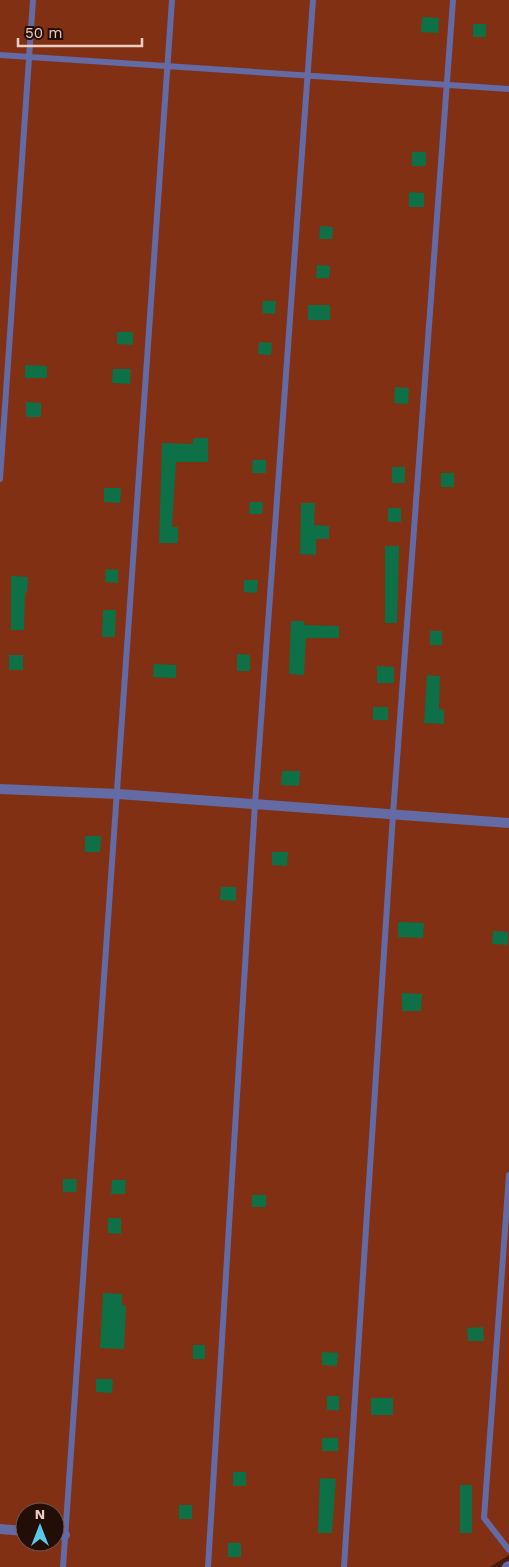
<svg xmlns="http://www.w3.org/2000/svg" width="509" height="1567" viewBox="0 0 509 1567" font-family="'Work Sans',sans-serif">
<rect width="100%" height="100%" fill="#4a1b0b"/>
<!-- green -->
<path fill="#813013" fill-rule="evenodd" d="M0,0H509V1555L490,1567H0ZM25,1512H55V1542H25Z"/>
<!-- building -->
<path fill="#0d7047" d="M422,17L439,18L438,33L421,32Z
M473,24H486V37H473Z
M412,152H426V166H412Z
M409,192L424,193V207H409Z
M320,226L333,227L332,239H319Z
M317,265L330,266L329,278H316Z
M263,301H276L275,314L262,313Z
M308,305H330V320H308Z
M117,332H133V345L117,344Z
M259,342L272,343L271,355L258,354Z
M25,365L47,366V378H25Z
M113,369H131L130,384L112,383Z
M395,387L409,388L408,404L394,403Z
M26,402L41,403V417H26Z
M193,438H208V462H176L172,527H178V543H159L162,443L193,444Z
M253,460H266V473H252Z
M392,467H405V483H392Z
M441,473H454V487H441Z
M104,488H121L120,503L104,502Z
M250,502H263L262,514H249Z
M301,503H315L314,525L329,526V539H316V555L300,554Z
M388,508H401V522H388Z
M385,546H399L397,623H385Z
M106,569L118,570V583L105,582Z
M11,576L28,577L27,593H25L24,630H11Z
M244,580H258L257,593L244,592Z
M103,610H116L115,637H102Z
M291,621H304V625L339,626V638H306L304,675L289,674Z
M430,631H442V645H430Z
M237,654L250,655V671H237Z
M9,655H23V670H9Z
M154,664L176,665V678L153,677Z
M377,666L394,667V683H377Z
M427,675L440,676L439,709L444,710V724L424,723Z
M373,707H388V720H373Z
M282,771H300L299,786L281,785Z
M85,836H101L100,852H85Z
M272,852H288L287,866L272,865Z
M221,887H236V901L220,900Z
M398,922L424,923L423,938L398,937Z
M493,931L508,932V945L492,944Z
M402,993L422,994L421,1011H402Z
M63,1179H77L76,1192H63Z
M112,1180H126L125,1194H111Z
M252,1195H266V1207H252Z
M108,1218H121V1234L108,1233Z
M103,1293L122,1294V1305L126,1306L124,1349L100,1348Z
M483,1327L484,1341H468L467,1328Z
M193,1345H205V1359H193Z
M322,1352L338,1353L337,1366L322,1365Z
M96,1379H113L112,1393L96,1392Z
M327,1396H339V1410H327Z
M371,1398H393V1415H371Z
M322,1438H338V1451H322Z
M233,1472H246V1486H233Z
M320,1478L336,1479L332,1533H318Z
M460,1485H472V1533H460Z
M179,1505H192V1519H179Z
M228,1543H241V1557H228Z"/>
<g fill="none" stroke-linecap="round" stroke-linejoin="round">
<!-- service -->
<path stroke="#646aa3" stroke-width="6" d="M0,55L509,89
M0,479L33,0
M509,1175L484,1518L509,1550
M63,1567L172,0
M208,1567L255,804L313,0
M344,1567L393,814L453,0"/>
<!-- minor -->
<path stroke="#646aa3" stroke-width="10" d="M0,789L118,794L509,823
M0,1529L25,1531
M55,1534L65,1535
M507,1567L509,1566"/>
</g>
<!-- north arrow -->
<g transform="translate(40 1527)"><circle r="24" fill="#220d07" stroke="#735a52"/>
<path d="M0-4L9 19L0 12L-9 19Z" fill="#5ac8e6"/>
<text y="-8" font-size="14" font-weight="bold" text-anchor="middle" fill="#eccdc3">N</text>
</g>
<!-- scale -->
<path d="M18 38v8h124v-8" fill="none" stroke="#eccdc3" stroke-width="2.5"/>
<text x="25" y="38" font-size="15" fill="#eccdc3" stroke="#220d07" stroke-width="4" paint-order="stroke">50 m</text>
</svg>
